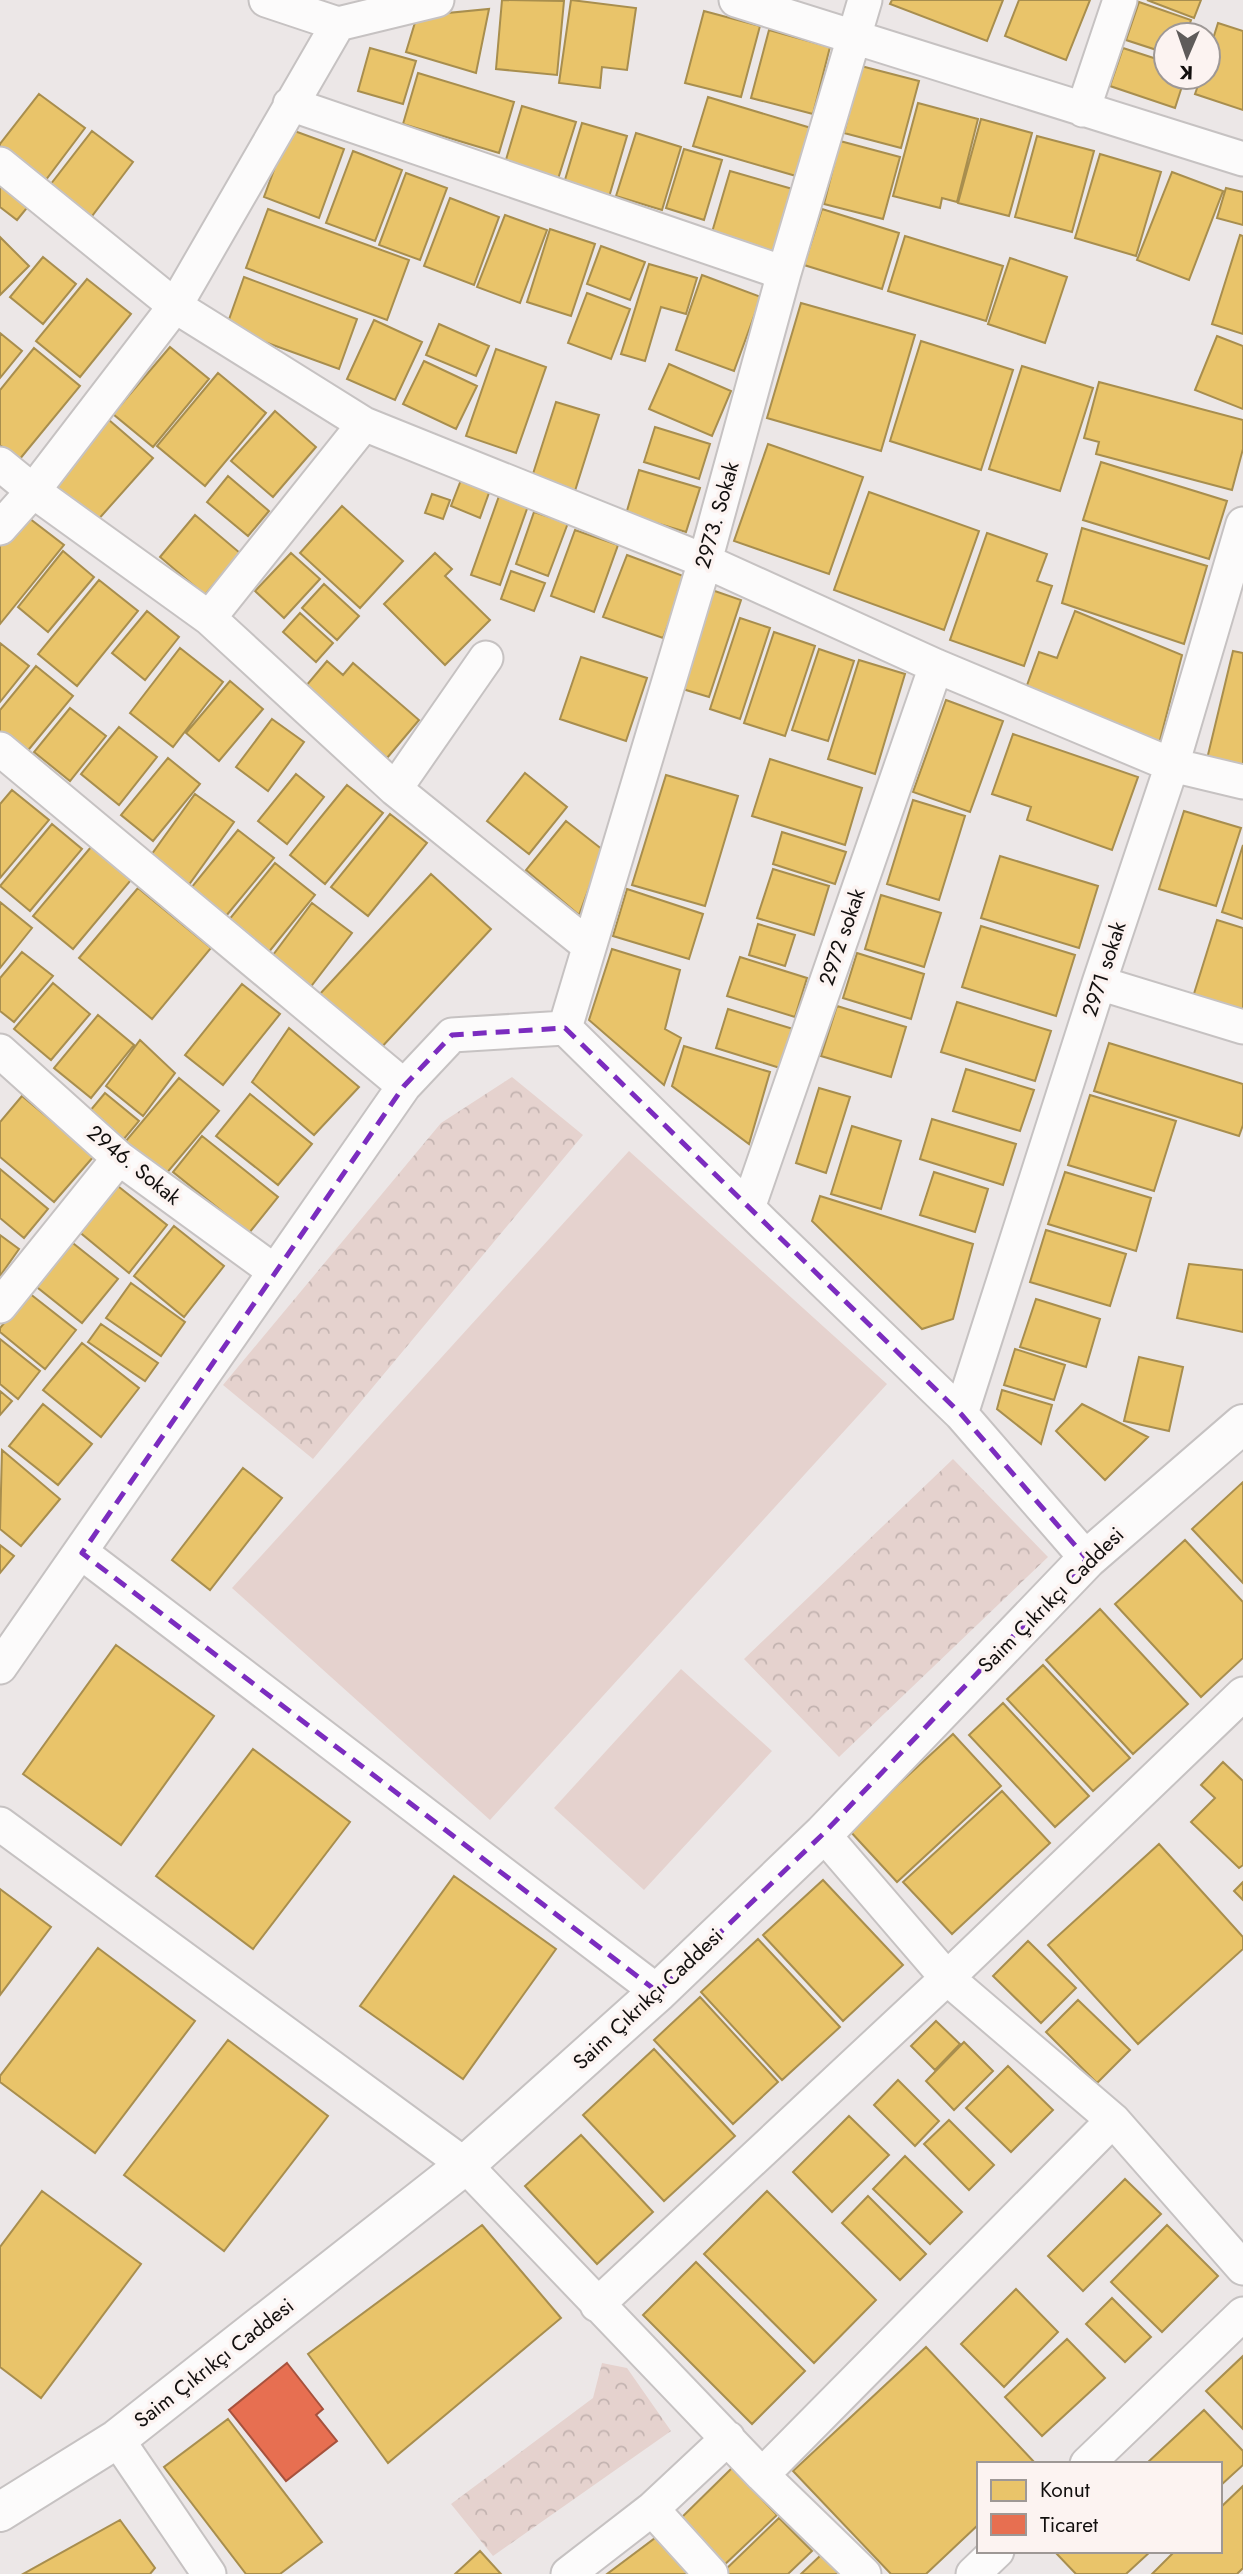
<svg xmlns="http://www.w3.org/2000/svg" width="1243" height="2574" viewBox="0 0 1243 2574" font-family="Jost,sans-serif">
<defs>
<pattern id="forest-crowns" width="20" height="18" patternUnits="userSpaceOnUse" patternTransform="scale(1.75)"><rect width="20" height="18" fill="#e5d2ce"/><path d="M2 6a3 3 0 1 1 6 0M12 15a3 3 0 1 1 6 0" fill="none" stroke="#c3b3b0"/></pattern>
</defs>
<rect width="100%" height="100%" fill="#ece7e7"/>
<!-- forest -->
<path fill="url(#forest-crowns)" d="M512,1077L583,1135L313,1459L223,1385L441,1123Z
M953,1459L1048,1557L839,1757L744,1659Z
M602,2363L627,2368L671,2431L493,2556L451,2504L593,2398Z"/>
<!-- pitch -->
<path fill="#e5d2ce" d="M629,1151L887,1384L490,1820L232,1588Z
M681,1669L772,1751L644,1890L554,1808Z"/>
<!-- homes -->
<path fill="#e9c46a" stroke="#a88e4e" stroke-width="2" d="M502,0L564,1L557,75L496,69Z
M571,0L636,8L627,70L602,67L600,88L559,83Z
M892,0H1003L987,41L890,4Z
M1019,0H1090L1066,60L1005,36Z
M1147,0H1201L1194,18Z
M1139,2L1191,20L1186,35H1166V53L1126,40Z
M489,9L476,73L406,52L417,16Z
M704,11L760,26L741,97L685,83Z
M1218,23L1243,31V110L1195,94L1201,77H1208V55Z
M769,30L830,47L813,114L751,98Z
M370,48L416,61L403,104L358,91Z
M1123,48L1166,62V77H1185L1175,108L1110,86Z
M861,66L919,81L901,148L844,133Z
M418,73L514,102L499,153L403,124Z
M39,94L85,128L42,185L0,153V144Z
M708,97L811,128L796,176L693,146Z
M918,103L978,119L957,202L942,198L940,208L893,196Z
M522,106L576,122L558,179L505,163Z
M981,119L1032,133L1009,216L958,203Z
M582,123L627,136L609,197L564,183Z
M289,129L344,149L319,218L264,197Z
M92,131L133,162L89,220L47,189Z
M636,133L681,147L662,210L616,196Z
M1037,136L1094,151L1072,232L1015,217Z
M840,141L900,157L883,219L824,204Z
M684,149L722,160L704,220L666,208Z
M353,151L402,170L375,241L326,223Z
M1100,154L1161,172L1136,256L1075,238Z
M0,170L35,198L17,220L0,207Z
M730,171L796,190L775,259L710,239Z
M1172,172L1223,191L1189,280L1137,260Z
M406,173L447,188L420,260L379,245Z
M1226,188L1243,192V225L1217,218Z
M450,198L499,217L474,285L424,266Z
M268,209L409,260L387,320L246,268Z
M822,209L899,233L882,289L804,265Z
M505,215L547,230L520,303L477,287Z
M550,229L595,244L571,316L527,302Z
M1240,235L1243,236V334L1212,324Z
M905,236L1003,266L986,321L888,291Z
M0,237L29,266L0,295Z
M601,246L645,262L630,300L587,284Z
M43,257L76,284L43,324L10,297Z
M1010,258L1067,277L1045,343L988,324Z
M649,264L697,278L686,314L661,307L645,361L621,354Z
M702,275L761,297L734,371L676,350Z
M244,277L357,319L339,369L226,328Z
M87,279L131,314L80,377L36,341Z
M587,293L630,309L611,359L568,343Z
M801,303L915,335L881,451L767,418Z
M374,320L422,342L395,400L347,379Z
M439,324L489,346L476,376L426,355Z
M0,333L22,351L0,378Z
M1217,336L1243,346V409L1195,390Z
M921,341L1013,370L981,470L890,441Z
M170,347L209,379L153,447L113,414Z
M34,348L80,386L19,460L0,445V390Z
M496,349L546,367L516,453L466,436Z
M424,361L477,386L456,429L403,404Z
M669,364L731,391L712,436L649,409Z
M1022,366L1093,388L1060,491L989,469Z
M218,373L266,413L205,486L157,446Z
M1099,382L1243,420V449L1232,490L1096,454L1099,442L1084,438Z
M556,402L599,415L574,494L531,480Z
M275,411L316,447L273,497L231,461Z
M109,420L153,458L96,522L52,484Z
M655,427L710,444L699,479L644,462Z
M768,444L863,477L829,574L734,541Z
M1101,462L1227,501L1209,559L1083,520Z
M639,470L700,488L686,532L626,514Z
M228,476L269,511L248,536L207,502Z
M461,480L490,490L480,518L451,506Z
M869,492L979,531L944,630L834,590Z
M432,494L450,500L443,519L425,513Z
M499,496L528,506L500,585L471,575Z
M342,506L403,561L360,608L300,553Z
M534,512L568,523L548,576L516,564Z
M25,515L64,545L0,624V546Z
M195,515L240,553L205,595L160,557Z
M1082,528L1207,566L1184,644L1062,603Z
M575,530L618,545L594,612L551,596Z
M987,533L1047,554L1037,581L1052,586L1024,666L950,640Z
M63,551L94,577L48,632L18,607Z
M291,553L320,579L284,618L255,591Z
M435,553L452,569L445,576L490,620L445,665L384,604Z
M627,555L686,577L663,638L603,617Z
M511,571L545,583L534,611L501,599Z
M99,580L138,611L77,686L38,654Z
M324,584L359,616L337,640L302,608Z
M709,589L741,600L709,697L676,687Z
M147,611L179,637L145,680L112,653Z
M1075,611L1182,655L1159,744L1026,688L1039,652L1057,658Z
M300,613L333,643L316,662L283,632Z
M740,618L770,628L740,719L710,709Z
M774,632L815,646L785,736L744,723Z
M0,643L29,666L0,702Z
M180,648L223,682L173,747L130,713Z
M819,649L854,661L828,741L792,730Z
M1233,651L1243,653V767L1207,759Z
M581,657L647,678L626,741L560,719Z
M859,660L905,674L875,774L828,759Z
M327,661L343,675L353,663L419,720L387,758L366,740L300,693Z
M36,666L73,696L25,754L0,735V710Z
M230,681L263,709L219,761L186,733Z
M946,700L1003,721L970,812L913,792Z
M70,708L106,736L70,781L34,752Z
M272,719L304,742L268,791L236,767Z
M119,727L157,757L119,805L81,774Z
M1013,734L1138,777L1112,850L1027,820L1031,807L992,794Z
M168,758L200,784L153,841L121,815Z
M770,759L862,788L845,845L752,816Z
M525,773L567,807L529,854L487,821Z
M296,774L324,797L287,844L258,821Z
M666,775L738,796L705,906L632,885Z
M347,785L383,813L325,884L290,855Z
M12,790L49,820L0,878V804Z
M195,794L234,822L188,886L149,858Z
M913,800L965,816L939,900L887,884Z
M1184,811L1241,828L1216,906L1159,889Z
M390,814L427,843L368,916L331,887Z
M566,821L603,850L579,915L526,870Z
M52,824L82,849L30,911L0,886Z
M238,830L274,858L226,916L191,888Z
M782,832L846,852L835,884L773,864Z
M1243,845V919L1222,912Z
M91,847L131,880L73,949L33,916Z
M1000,856L1098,886L1079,948L981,918Z
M275,863L315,895L268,953L228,921Z
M773,869L829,886L814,935L757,918Z
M431,874L491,929L379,1050L319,995Z
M138,888L211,948L152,1019L79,958Z
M627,889L703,914L689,959L613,936Z
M881,895L941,913L924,967L865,949Z
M0,902L32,928L0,968Z
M312,903L352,933L309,989L270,959Z
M1217,920L1243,928V1016L1192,1000Z
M758,924L795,935L785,966L749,955Z
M981,926L1075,955L1056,1016L962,987Z
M612,949L680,970L665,1029L681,1038L664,1085L589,1020Z
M22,952L53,976L14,1022L0,1011V978Z
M857,953L924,974L911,1019L843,998Z
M740,957L807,978L795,1017L727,996Z
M53,983L90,1014L51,1060L14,1029Z
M242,984L280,1014L223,1085L185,1055Z
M957,1002L1051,1031L1035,1081L941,1052Z
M837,1006L906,1027L891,1077L821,1056Z
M728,1009L793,1029L780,1068L716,1048Z
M98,1015L134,1045L91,1098L54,1068Z
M289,1028L359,1087L314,1135L252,1082Z
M140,1040L175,1073L143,1116L106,1086Z
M1109,1043L1243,1084V1125L1239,1136L1094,1091Z
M684,1046L770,1072L749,1144L672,1086Z
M966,1069L1034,1090L1020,1131L953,1111Z
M179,1078L219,1111L165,1175L125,1142Z
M819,1088L850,1097L826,1173L796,1163Z
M105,1093L139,1121L118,1146L84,1118Z
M250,1094L312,1144L278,1185L216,1136Z
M1090,1095L1176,1121L1154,1191L1068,1165Z
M22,1096L94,1156L54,1202L0,1157V1122Z
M932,1119L1016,1144L1003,1185L920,1159Z
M852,1126L901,1141L881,1209L831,1194Z
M202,1136L278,1197L249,1233L173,1172Z
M0,1169L48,1209L24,1238L0,1218Z
M934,1172L988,1189L975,1232L920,1215Z
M1065,1172L1151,1198L1136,1251L1048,1224Z
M114,1183L167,1225L129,1273L77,1230Z
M820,1196L973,1244L953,1319L922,1329L812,1221Z
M174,1226L224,1266L184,1317L134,1276Z
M1046,1230L1126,1254L1110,1306L1030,1282Z
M0,1235L19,1249L0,1276Z
M69,1240L118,1279L82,1323L33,1284Z
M1189,1264L1243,1270V1332L1177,1318Z
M131,1283L185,1322L161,1356L106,1318Z
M29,1293L76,1330L45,1369L0,1332V1328Z
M1036,1299L1100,1319L1086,1367L1020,1347Z
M101,1324L158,1363L145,1381L88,1342Z
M0,1339L40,1371L18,1399L0,1384Z
M82,1343L139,1388L101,1437L43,1390Z
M1015,1349L1065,1365L1054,1400L1004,1385Z
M1139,1357L1183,1367L1169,1431L1124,1421Z
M1002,1390L1052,1405L1041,1444L997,1409Z
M0,1391L12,1401L0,1415Z
M43,1404L92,1444L58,1485L9,1446Z
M1082,1404L1148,1437L1105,1480L1056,1431Z
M2,1450L60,1499L21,1546L0,1529Z
M243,1468L282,1498L210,1590L172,1560Z
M1243,1482V1583L1192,1529Z
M1185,1540L1243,1602V1658L1201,1697L1115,1604Z
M0,1545L14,1556L0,1573Z
M1100,1609L1188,1704L1133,1754L1046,1660Z
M116,1645L214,1716L121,1845L23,1774Z
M1043,1665L1130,1758L1093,1791L1007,1699Z
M1003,1703L1089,1796L1055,1827L969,1735Z
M953,1734L1001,1786L897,1882L849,1830Z
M253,1749L350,1822L253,1949L156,1876Z
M1223,1762L1243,1781V1865L1239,1868L1191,1822L1215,1798L1201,1785Z
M1002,1791L1050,1843L952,1934L903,1882Z
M1159,1844L1243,1937V1949L1138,2044L1048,1945Z
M454,1876L556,1949L463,2079L360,2006Z
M823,1880L903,1965L843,2021L763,1935Z
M1243,1882V1900L1234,1891Z
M0,1889L51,1927L0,1995Z
M758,1939L840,2027L782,2080L701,1992Z
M1028,1941L1076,1988L1041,2023L993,1976Z
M98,1948L195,2021L95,2153L0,2082V2076Z
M700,1997L778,2082L733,2124L654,2040Z
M1078,2000L1130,2050L1097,2083L1046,2032Z
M936,2021L960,2044L935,2070L911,2046Z
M228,2040L328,2116L224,2251L124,2175Z
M964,2042L993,2071L954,2110L926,2081Z
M654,2049L735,2136L664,2201L583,2115Z
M1008,2066L1053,2110L1011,2152L966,2108Z
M898,2080L939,2121L915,2146L874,2105Z
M849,2116L889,2155L832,2212L793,2172Z
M949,2120L994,2165L969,2190L924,2144Z
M581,2135L653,2212L597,2264L525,2186Z
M905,2156L962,2212L930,2244L873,2189Z
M1125,2179L1161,2214L1083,2291L1048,2256Z
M42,2191L141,2264L41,2398L0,2367V2247Z
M767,2191L876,2300L814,2363L704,2254Z
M868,2196L926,2254L900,2280L842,2223Z
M482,2225L561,2318L388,2463L308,2354Z
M1167,2225L1218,2276L1162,2332L1111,2282Z
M696,2262L805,2371L752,2424L643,2315Z
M1016,2289L1058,2332L1004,2387L961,2344Z
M1112,2298L1151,2337L1125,2362L1086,2324Z
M1067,2339L1105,2378L1042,2436L1005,2397Z
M926,2347L1036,2464H979V2524L926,2574H891L793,2471Z
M1243,2356V2429L1206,2391Z
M1204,2410L1243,2451V2465L1220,2486V2464H1146Z
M228,2419L322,2542L280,2574H246L164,2467Z
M732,2468L777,2515L721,2568L677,2522Z
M1243,2486V2568L1237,2574H1152L1175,2551H1220V2508Z
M779,2518L812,2551L788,2574H725L723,2572Z
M120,2520L155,2568L150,2574H23Z
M659,2535L688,2574H607Z
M480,2551L501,2574H455Z
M1054,2551H1151L1126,2574H1076Z
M821,2555L839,2574H801Z"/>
<!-- shops -->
<path fill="#e76f51" stroke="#a7523d" stroke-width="2" d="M287,2363L323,2409L316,2415L337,2441L286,2481L229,2410Z"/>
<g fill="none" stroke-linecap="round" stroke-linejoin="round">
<defs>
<path id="minor" d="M266,0L338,24L437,0
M736,0L1243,159
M290,104L784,273
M1083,110L1120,0
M0,164L175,306L364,424L705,561L936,666L1172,765L1243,782
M0,464L33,491L209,618L395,789L589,946
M0,528L33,491L175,306L338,24
M209,618L364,424
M0,749L404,1086
M395,789L486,658
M1099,983L1243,1027
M565,1028L705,561L784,273L865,0
M0,1051L119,1158L274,1271
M748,1208L936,666
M0,1306L119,1158
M961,1414L1099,983L1172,765L1243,524
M82,1553L658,1992
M0,1667L404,1086L452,1035L565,1028L764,1224L961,1414L1087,1559
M0,1824L465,2165L762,2475L864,2574
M823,1834L947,1978L1113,2120L1243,2268
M597,2305L947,1978L1243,1694
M117,2439L209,2574
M1087,2464L1243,2314
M762,2475L1113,2120
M652,2509L711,2574
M568,2574L652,2509L728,2438
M973,2574L997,2551"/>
<path id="secondary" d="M0,2512L117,2439L465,2165L658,1992L823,1834L1087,1559L1243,1424"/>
</defs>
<!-- minor casing -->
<use href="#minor" stroke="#c6c2c2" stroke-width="37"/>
<!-- secondary casing -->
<use href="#secondary" stroke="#c6c2c2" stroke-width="42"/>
<!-- minor -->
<use href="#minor" stroke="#fcfbfb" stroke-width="33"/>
<!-- secondary -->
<use href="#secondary" stroke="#fcfbfb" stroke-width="38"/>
</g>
<!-- marked area -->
<path fill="none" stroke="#7b2cbf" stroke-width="5" stroke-dasharray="14 9" stroke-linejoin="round" d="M565,1028L961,1414L1087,1559L823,1834L658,1992L82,1553L404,1086L452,1035Z"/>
<g text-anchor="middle" stroke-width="7" stroke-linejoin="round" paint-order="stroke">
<!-- street labels -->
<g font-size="21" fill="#120f0e" stroke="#fcf3f1">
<text transform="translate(717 515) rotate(-74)" y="7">2973. Sokak</text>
<text transform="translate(842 937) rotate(-71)" y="7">2972 sokak</text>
<text transform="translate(1104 969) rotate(-72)" y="7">2971 sokak</text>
<text transform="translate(134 1165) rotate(39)" y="7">2946. Sokak</text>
<text transform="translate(1051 1600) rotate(-45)" y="7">Saim Çıkrıkçı Caddesi</text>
<text transform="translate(648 1999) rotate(-43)" y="7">Saim Çıkrıkçı Caddesi</text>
<text transform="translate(214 2363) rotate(-38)" y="7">Saim Çıkrıkçı Caddesi</text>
</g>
</g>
<!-- legend -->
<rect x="977" y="2462" width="245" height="91" fill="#fcf3f1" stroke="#9e9896" stroke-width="2"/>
<rect x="991" y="2480" width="35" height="21" fill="#e9c46a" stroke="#9e9896" stroke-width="2"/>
<text x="1040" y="2497" font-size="21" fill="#120f0e">Konut</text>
<rect x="991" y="2514" width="35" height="21" fill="#e76f51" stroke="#9e9896" stroke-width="2"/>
<text x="1040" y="2532" font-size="21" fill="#120f0e">Ticaret</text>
<!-- north arrow -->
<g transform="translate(1187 56) rotate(182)"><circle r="33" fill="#fcf3f1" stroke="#9e9896" stroke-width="2"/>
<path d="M0-5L12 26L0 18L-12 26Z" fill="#5e5b5a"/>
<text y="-10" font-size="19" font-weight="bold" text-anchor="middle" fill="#120f0e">K</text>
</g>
</svg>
